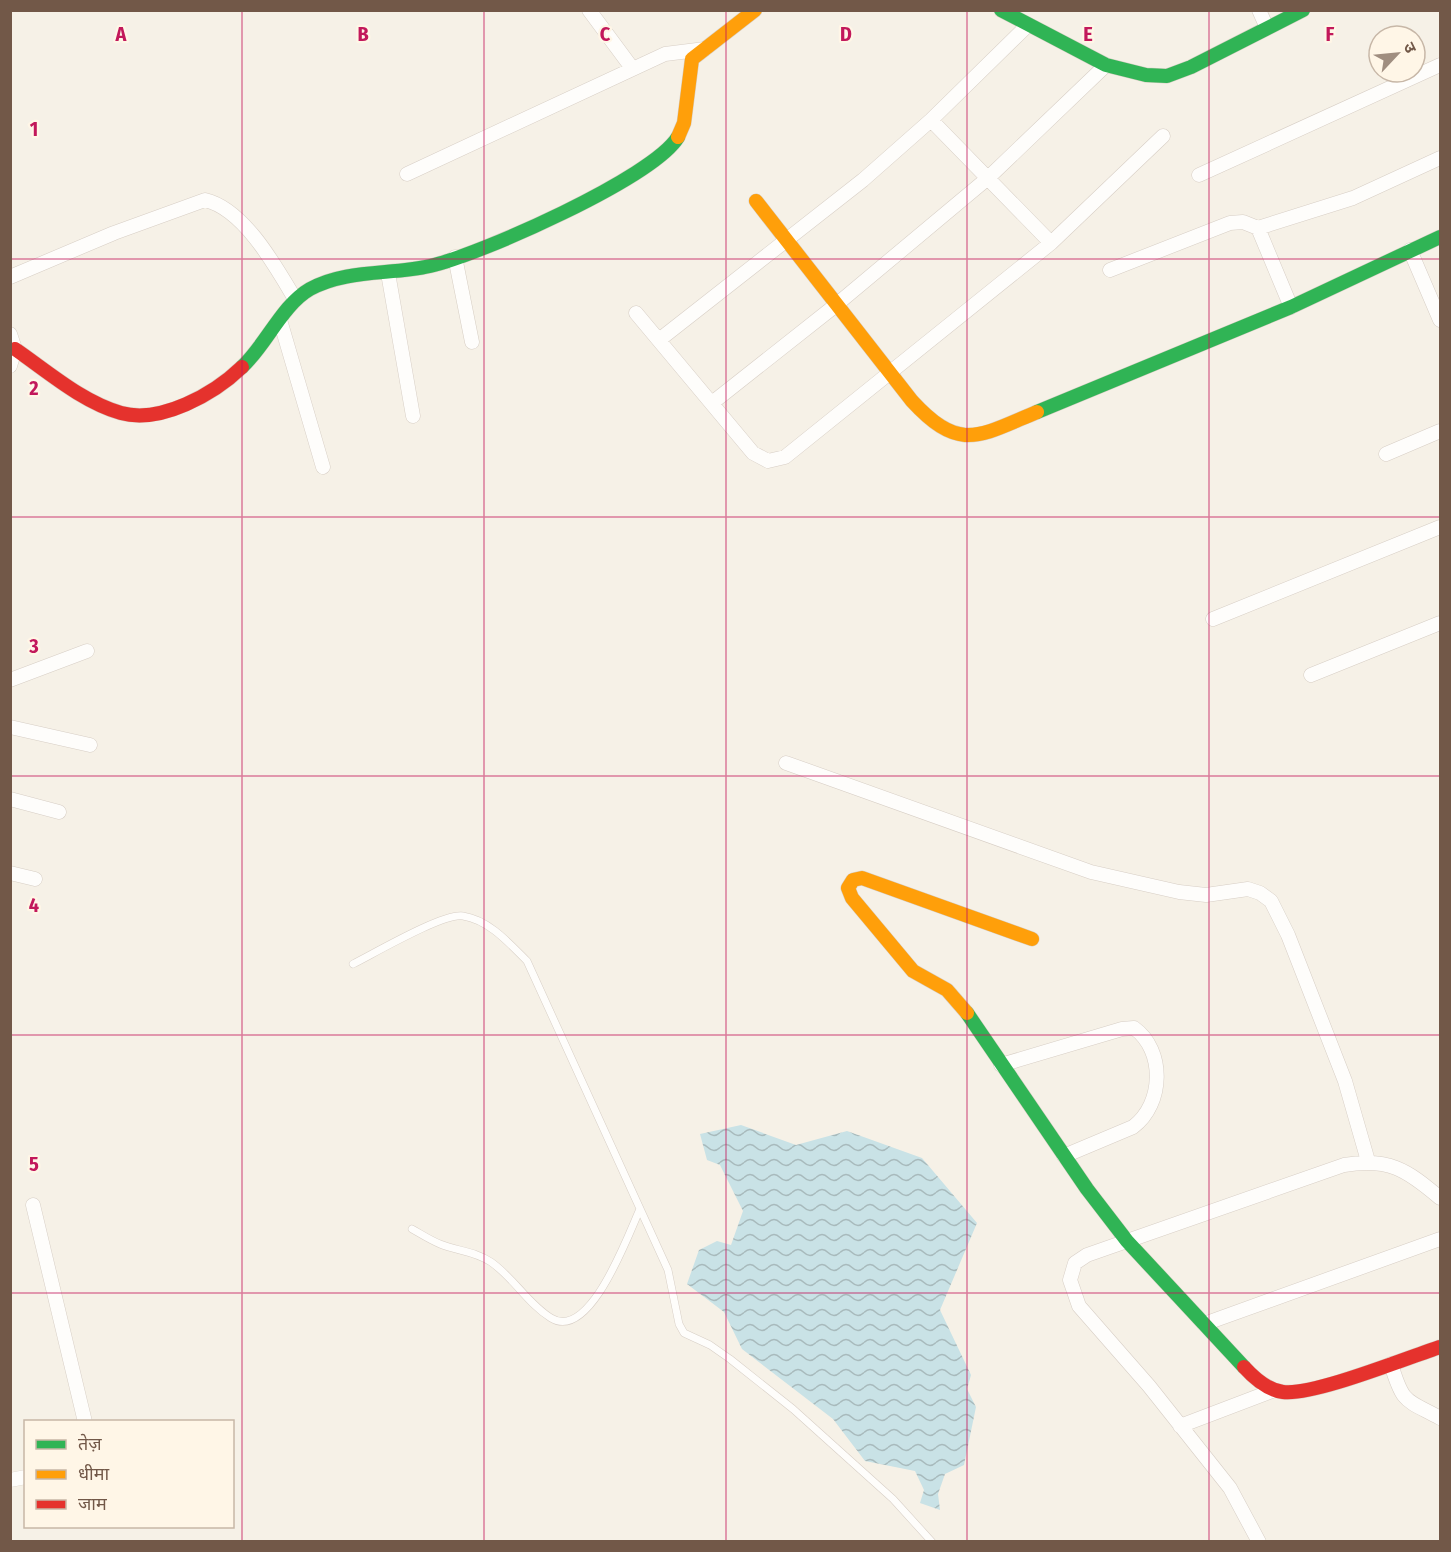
<svg xmlns="http://www.w3.org/2000/svg" width="1451" height="1552" viewBox="0 0 1451 1552" font-family="'Fira Sans Condensed','Noto Sans Devanagari',sans-serif">
<defs>
<pattern id="water-waves" width="16" height="10" patternUnits="userSpaceOnUse" patternTransform="scale(1.5)"><rect width="16" height="10" fill="#c9e2e6"/><path d="M0 5q4-4 8 0t8 0" fill="none" stroke="#a8babc"/></pattern>
</defs>
<rect width="100%" height="100%" fill="#f6f1e7"/>
<!-- water -->
<path fill="url(#water-waves)" d="M741,1125L796,1145L847,1131L922,1158L977,1223L940,1310L971,1375L967,1389L976,1407L964,1465L945,1474L938,1494L940,1510L920,1503L924,1490L915,1471L865,1461L833,1419L742,1349L724,1312L687,1284L699,1250L717,1241L731,1245L743,1211L720,1165L707,1160L700,1134Z"/>
<g fill="none" stroke-linecap="round" stroke-linejoin="round">
<defs>
<path id="lane" d="M353,964C375,953 443,913 463,916C489,920 509,943 527,961L668,1270L679,1324L684,1333L710,1345L730,1359L793,1409L893,1499L932,1542
M412,1229C421,1234 430,1240 440,1244C457,1251 475,1251 491,1262C514,1278 528,1304 551,1318C590,1342 628,1235 640,1209"/>
<path id="street" d="M589,10L632,68
M1259,10L1267,28
M931,120L1051,243
M407,174L665,54L705,49
M1199,175L1440,65
M1258,228L1291,307
M1410,250L1440,320
M455,257L472,342
M1110,270L1230,223L1243,222L1258,228L1353,198L1440,158
M388,273L413,416
M10,277L114,233L205,200C244,209 276,267 295,299
M636,313L753,453L768,461L785,457L1051,243L1163,136
M280,320L323,467
M10,334L15,349L10,366
M659,340L863,180L931,120L1027,26
M712,403L836,305L988,178L1106,65
M1386,454L1440,431
M1213,619L1440,527
M1311,675L1440,623
M10,680L87,651
M10,727L90,745
M786,763L1091,872L1179,892L1206,895L1248,889L1260,893L1271,901L1288,935L1345,1081L1368,1161
M10,799L59,812
M10,873L35,879
M1001,1065L1122,1029L1134,1028C1165,1050 1164,1104 1133,1127L1064,1156
M33,1205L85,1422
M1204,1324L1440,1239
M1391,1364C1403,1404 1405,1399 1440,1418
M1180,1426L1272,1391
M10,1480L26,1477
M1259,1542L1230,1488L1149,1386L1079,1306L1070,1280L1075,1263L1087,1255L1344,1165C1389,1158 1406,1169 1440,1198"/>
<path id="fast" d="M1001,10L1106,65L1146,75L1167,76L1191,67L1303,10
M242,367C266,345 282,305 310,289C346,269 391,275 430,266C479,255 653,178 678,137
M1037,412L1291,307L1440,237
M967,1013L1087,1189L1127,1241L1244,1367"/>
<path id="slow" d="M678,137L684,123L692,59L755,10
M756,201L912,401C960,453 979,436 1037,412
M967,1013L947,990L913,971L852,898L848,888L853,880L862,878L1032,939"/>
<path id="jam" d="M15,349C47,371 82,402 121,413C161,424 214,394 242,367
M1244,1367C1254,1378 1267,1390 1283,1392C1313,1396 1406,1358 1440,1347"/>
</defs>
<!-- lane casing -->
<use href="#lane" stroke="#d7cec5" stroke-width="8"/>
<!-- street casing -->
<use href="#street" stroke="#d7cec5" stroke-width="15"/>
<!-- fast casing -->
<use href="#fast" stroke="#d6cdc3" stroke-width="15"/>
<!-- slow casing -->
<use href="#slow" stroke="#d6cdc3" stroke-width="15"/>
<!-- jam casing -->
<use href="#jam" stroke="#d6cdc3" stroke-width="15"/>
<!-- lane -->
<use href="#lane" stroke="#fefdfb" stroke-width="7"/>
<!-- street -->
<use href="#street" stroke="#fefdfb" stroke-width="14"/>
<!-- fast -->
<use href="#fast" stroke="#30b455" stroke-width="14"/>
<!-- slow -->
<use href="#slow" stroke="#ff9f0a" stroke-width="14"/>
<!-- jam -->
<use href="#jam" stroke="#e5322d" stroke-width="14"/>
</g>
<!-- grid -->
<path fill="none" stroke="#c2185b" stroke-width="1.5" stroke-opacity="0.55" d="M242,10V1542M484,10V1542M726,10V1542M967,10V1542M1209,10V1542M10,259H1440M10,517H1440M10,776H1440M10,1035H1440M10,1293H1440"/>
<g font-size="20" text-anchor="middle" font-weight="bold" fill="#c2185b" stroke="#fff6e7" stroke-width="4.5" stroke-linejoin="round" paint-order="stroke">
<text x="121" y="41">A</text>
<text x="363" y="41">B</text>
<text x="605" y="41">C</text>
<text x="846" y="41">D</text>
<text x="1088" y="41">E</text>
<text x="1330" y="41">F</text>
<text x="34" y="136">1</text>
<text x="34" y="395">2</text>
<text x="34" y="653">3</text>
<text x="34" y="912">4</text>
<text x="34" y="1171">5</text>
</g>
<!-- border -->
<rect width="1451" height="1552" fill="none" stroke="#725848" stroke-width="24"/>
<!-- legend -->
<rect x="24" y="1420" width="210" height="108" fill="#fff6e7" stroke="#c7b7a7" stroke-width="1.5"/>
<rect x="36" y="1440" width="30" height="9" fill="#30b455" stroke="#c7b7a7" stroke-width="1.5"/>
<text x="78" y="1450" font-size="18" fill="#725848">तेज़</text>
<rect x="36" y="1470" width="30" height="9" fill="#ff9f0a" stroke="#c7b7a7" stroke-width="1.5"/>
<text x="78" y="1480" font-size="18" fill="#725848">धीमा</text>
<rect x="36" y="1500" width="30" height="9" fill="#e5322d" stroke="#c7b7a7" stroke-width="1.5"/>
<text x="78" y="1510" font-size="18" fill="#725848">जाम</text>
<!-- north arrow -->
<g transform="translate(1397 54) rotate(64)"><circle r="28" fill="#fff6e7" stroke="#c7b7a7" stroke-width="1.5"/>
<path d="M0-4.5L10 22L0 15L-10 22Z" fill="#a08e80"/>
<text y="-9" font-size="16" font-weight="bold" text-anchor="middle" fill="#725848">उ</text>
</g>
</svg>
